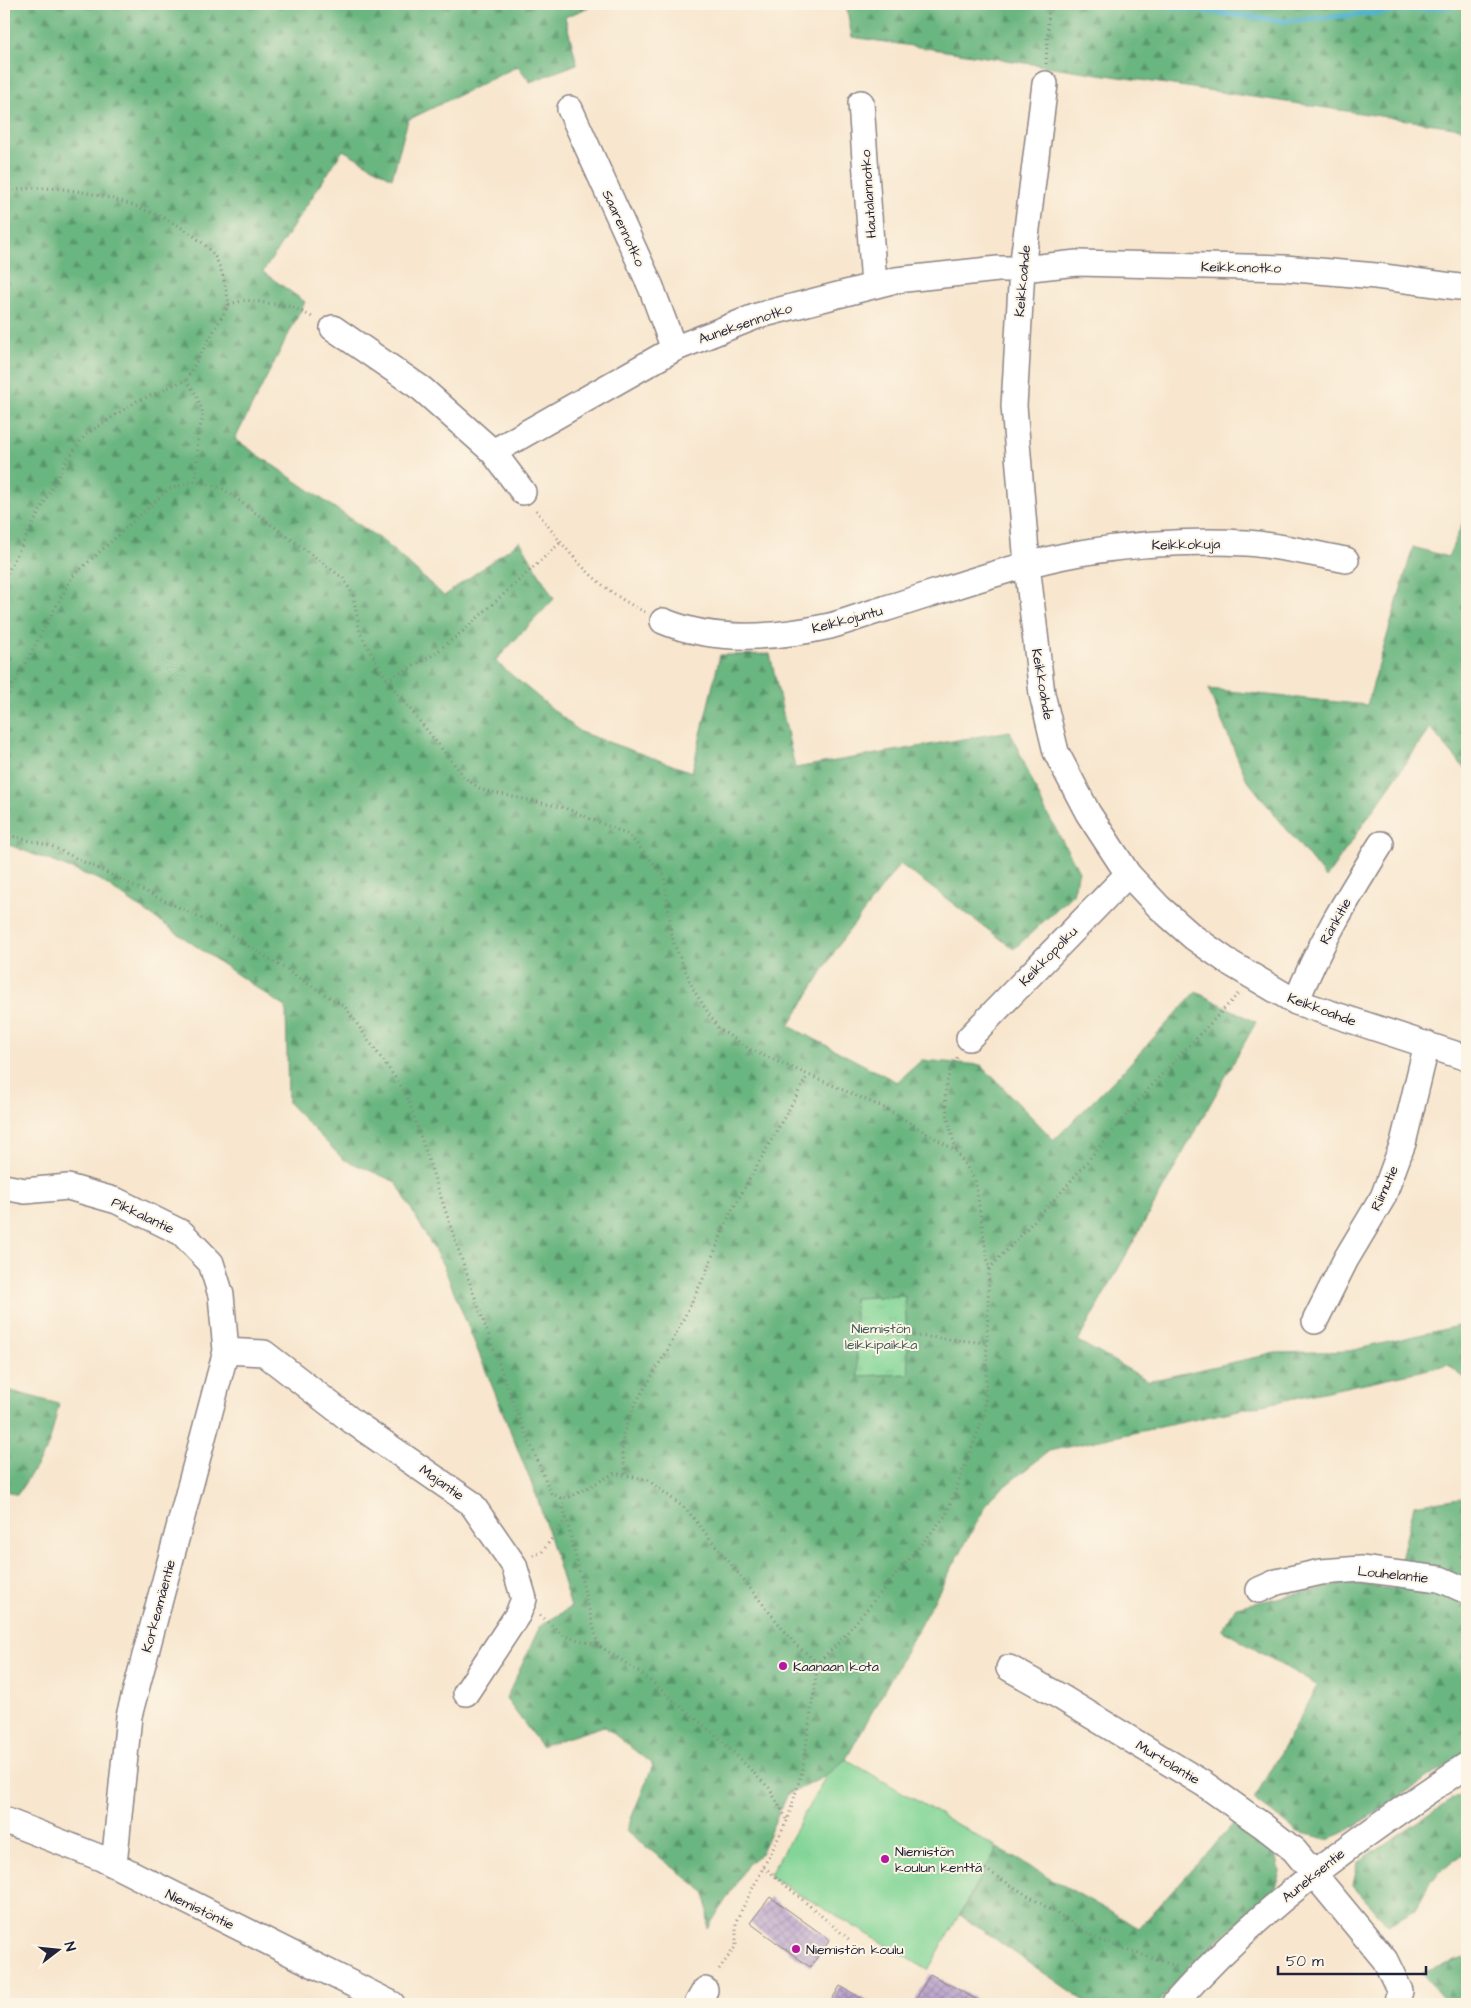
<svg xmlns="http://www.w3.org/2000/svg" width="1471" height="2008" viewBox="0 0 1471 2008" font-family="'Architects Daughter',sans-serif">
<defs>
<pattern id="grass-tufts" width="24" height="20" patternUnits="userSpaceOnUse" patternTransform="scale(1.25)"><rect width="24" height="20" fill="#83d597"/><path d="M3 7l-1-3M5 7V3M7 7l1-3M15 17l-1-3M17 17v-4M19 17l1-3" fill="none" stroke="#71b783"/></pattern>
<pattern id="forest-firs" width="22" height="20" patternUnits="userSpaceOnUse" patternTransform="scale(1.25)"><rect width="22" height="20" fill="#6ab680"/><path d="M5 1l3.5 6h-7zM16 11l3.5 6h-7z" fill="#57946a"/></pattern>
<pattern id="building-cross-hatch" width="8" height="8" patternUnits="userSpaceOnUse" patternTransform="scale(1.25)"><rect width="8" height="8" fill="#b69eca"/><path d="M0 0l8 8M0 8l8-8" fill="none" stroke="#9480a5"/></pattern>
</defs>
<rect width="100%" height="100%" fill="#fcf5e5"/>
<filter id="ink" filterUnits="userSpaceOnUse"><feTurbulence type="fractalNoise" baseFrequency=".02" numOctaves="2"/><feDisplacementMap in="SourceGraphic" scale="10" xChannelSelector="R" yChannelSelector="G"/><feConvolveMatrix kernelMatrix="1 2 1 2 8 2 1 2 1" color-interpolation-filters="sRGB"/></filter>
<filter id="wash" filterUnits="userSpaceOnUse"><feTurbulence type="fractalNoise" baseFrequency=".0096" numOctaves="4" result="noise"/><feDisplacementMap in="SourceGraphic" scale="20" xChannelSelector="R" yChannelSelector="G"/><feGaussianBlur stdDeviation="1.12" result="paint"/><feColorMatrix in="noise" values="0 0 0 0 0 0 0 0 0 0 0 0 0 0 0 0 0 1.4 0 .05"/><feComposite in="paint" operator="in"/></filter>
<g filter="url(#wash)">
<rect width="100%" height="100%" fill="#f8e6ce"/>
<!-- grass -->
<path fill="url(#grass-tufts)" stroke="#527c69" d="M905,1296L909,1374L857,1376L854,1298Z"/>
<!-- forest -->
<path fill="url(#forest-firs)" stroke="#466c5e" fill-rule="evenodd" d="M4,4H597L565,17L577,64L530,82L518,66L408,120L392,178L343,150L263,272L305,302L235,439L384,542L444,596L520,541L554,599L495,661L580,732L692,772L720,655L770,654L795,768L1010,731L1044,808L1079,871L1073,894L1014,949L900,864L839,944L789,1026L897,1082L922,1060L981,1065L1054,1140L1123,1071L1196,992L1256,1022L1078,1341L1149,1381L1275,1353L1349,1351L1467,1324V1380L1448,1365L1049,1451L991,1497L846,1759L826,1776L787,1795L760,1854L748,1864L708,1928L706,1893L626,1831L653,1765L604,1726L541,1746L506,1699L540,1626L571,1607L537,1497L444,1267L396,1182L343,1159L288,1103L286,1008L100,880L4,843ZM905,1296L909,1374L858,1376L854,1298Z
M846,4H1467V129L852,37Z
M1467,513V771L1430,728L1326,878L1247,780L1208,689L1367,705L1413,547L1448,557Z
M4,1389L59,1404L48,1448L17,1495L4,1490Z
M1467,1497V1752L1347,1831L1327,1839L1298,1832L1254,1799L1318,1686L1222,1630L1236,1607L1348,1583L1394,1589L1414,1505Z
M1467,1789V1854L1463,1853L1432,1879L1415,1910L1388,1925L1353,1886L1358,1862Z
M1236,1821L1276,1852L1280,1872L1274,1890L1187,1969L1158,2004H1089L960,1915L997,1848L1139,1928Z
M1464,1958L1467,1961V2004H1451L1444,2000L1422,1973Z"/>
<!-- garden -->
<path fill="#83d597" stroke="#527c69" d="M846,1759L997,1848L928,1970L769,1876L826,1776Z"/>
<g fill="none" stroke-linecap="round" stroke-linejoin="round">
<!-- stream -->
<path stroke="#4fb2ce" stroke-width="5.5" d="M1147,4L1284,21L1467,5"/>
</g>
<g id="blocks">
<!-- building -->
<path fill="url(#building-cross-hatch)" d="M770,1897L830,1940L810,1967L750,1923Z
M930,1974L985,2004H913Z
M840,1986L872,2004H829Z"/>
</g>
</g>
<g filter="url(#ink)">
<use href="#blocks" fill-opacity="0" stroke="#8d8484" stroke-width="1"/>
<g fill="none" stroke-linecap="round" stroke-linejoin="round">
<defs>
<path id="minor" d="M1045,84L1022,269L1014,406L1027,564L1042,694L1056,752L1088,813L1128,874L1159,907L1193,937L1230,963L1296,1002L1467,1058
M861,103L874,285
M570,109L651,287L674,349
M333,328L422,389L493,452L523,492
M493,452L674,349L757,316L896,280L998,269H1022L1077,263L1284,268L1376,276L1459,287
M663,621C715,643 776,638 830,626C848,621 866,614 884,609C949,589 1013,565 1080,553C1135,544 1190,540 1246,543C1278,545 1314,554 1346,560
M1296,1002C1319,944 1348,897 1381,844
M969,1038L1128,874
M4,1187L25,1191L68,1187L117,1201L182,1233L211,1263L221,1295L226,1351L129,1716L114,1865
M1315,1321L1346,1259L1383,1197L1403,1143L1427,1044
M226,1351L264,1353L352,1421L471,1503L514,1565L524,1599L518,1614L466,1693
M1259,1590L1277,1582L1321,1572L1361,1569L1440,1579L1467,1591
M1009,1668L1059,1696L1204,1784L1262,1825L1294,1850L1385,1960L1400,1991L1396,2004
M4,1820L101,1858L392,2004
M697,2004L705,1990
M1174,2004C1258,1908 1362,1835 1467,1765"/>
</defs>
<!-- minor casing -->
<use href="#minor" stroke="#8d8484" stroke-width="28"/>
<!-- path -->
<path stroke="#8d8484" stroke-width="3" stroke-dasharray="1 4" stroke-linecap="butt" d="M1046,64L1049,4
M4,194C13,189 22,189 33,188C86,186 169,210 207,247C222,261 225,285 229,304L186,380L137,401L85,435L65,463L4,579
M229,304L246,300L293,307L314,318
M186,380L195,393L202,409L203,418L198,434L196,481
M536,510C567,552 597,589 645,612
M387,680L431,656L462,632L560,543
M4,703L72,577L169,489L196,481L222,488L343,578L353,595L360,633L387,680L465,778L482,790L565,808L629,835L664,875L673,941L693,989L718,1028L751,1050L887,1109L956,1151L975,1180L989,1269L985,1413L946,1515L840,1641L818,1663L803,1768L788,1819L736,1921V1946L717,1972
M4,834L51,846L217,926L345,1007L406,1093L468,1278L512,1400L551,1493L561,1498L570,1497L615,1473L648,1480L687,1510L795,1644L818,1663
M956,1150C947,1115 937,1089 958,1056
M989,1269L1064,1189L1150,1087L1239,993
M889,1333L987,1343
M626,1474L622,1453L623,1434L635,1404L671,1344L704,1277L730,1214L808,1075
M561,1498L598,1645
M533,1556L542,1552L566,1519
M540,1615L564,1636L598,1645L641,1673L720,1739L769,1788L787,1819
M764,1867L851,1941
M985,1869L1099,1940L1178,1967"/>
<!-- minor -->
<use href="#minor" stroke="#fff" stroke-width="25"/>
</g>
</g>
<!-- markers -->
<g fill="#b5179e" stroke="#fcf5e5" stroke-width="2">
<circle cx="783" cy="1666" r="5"/>
<circle cx="885" cy="1859" r="5"/>
<circle cx="796" cy="1949" r="5"/>
</g>
<g text-anchor="middle" stroke-width="4" stroke-linejoin="round" paint-order="stroke">
<!-- street labels -->
<g font-size="14" fill="#22223b" stroke="#fcf5e5">
<text transform="translate(868 194) rotate(-94)" y="5">Hautalannotko</text>
<text transform="translate(624 228) rotate(65)" y="5">Saarennotko</text>
<text transform="translate(1241 267) rotate(1)" y="5">Keikkonotko</text>
<text transform="translate(1022 281) rotate(-85)" y="5">Keikkoahde</text>
<text transform="translate(745 323) rotate(-19)" y="5">Auneksennotko</text>
<text transform="translate(1186 544) rotate(-1)" y="5">Keikkokuja</text>
<text transform="translate(847 619) rotate(-15)" y="5">Keikkojuntu</text>
<text transform="translate(1043 684) rotate(80)" y="5">Keikkoahde</text>
<text transform="translate(1335 921) rotate(-61)" y="5">Ränkitie</text>
<text transform="translate(1048 956) rotate(-46)" y="5">Keikkopolku</text>
<text transform="translate(1322 1009) rotate(20)" y="5">Keikkoahde</text>
<text transform="translate(1384 1188) rotate(-66)" y="5">Riimutie</text>
<text transform="translate(143 1215) rotate(25)" y="5">Pikkalantie</text>
<text transform="translate(442 1482) rotate(35)" y="5">Majantie</text>
<text transform="translate(1393 1574) rotate(6)" y="5">Louhelantie</text>
<text transform="translate(158 1606) rotate(-75)" y="5">Korkeamäentie</text>
<text transform="translate(1168 1762) rotate(31)" y="5">Murtolantie</text>
<text transform="translate(1313 1875) rotate(-39)" y="5">Auneksentie</text>
<text transform="translate(200 1909) rotate(26)" y="5">Niemistöntie</text>
</g>
<!-- park labels -->
<g font-size="14" fill="#3f5857" stroke="#fcf5e5">
<text x="881" y="1333">Niemistön<tspan x="881" dy="16">leikkipaikka</tspan></text>
</g>
<!-- poi labels -->
<g font-size="14" fill="#22223b" stroke="#fcf5e5" text-anchor="start">
<text x="793" y="1671">Kaanaan kota</text>
<text x="895" y="1856">Niemistön<tspan x="895" dy="16">koulun kenttä</tspan></text>
<text x="806" y="1954">Niemistön koulu</text>
</g>
</g>
<!-- margin -->
<rect width="1471" height="2008" fill="none" stroke="#fcf5e5" stroke-width="20"/>
<!-- north arrow -->
<g transform="translate(58 1950) rotate(74)" stroke="#fcf5e5" stroke-width="4" paint-order="stroke">
<path d="M0-4L9 19L0 12L-9 19Z" fill="#22223b"/>
<text y="-8" font-size="14" font-weight="bold" text-anchor="middle" fill="#22223b">N</text>
</g>
<!-- scale -->
<path d="M1278 1966v8h148v-8" fill="none" stroke="#22223b" stroke-width="2.5"/>
<text x="1286" y="1966" font-size="15" fill="#22223b" stroke="#fcf5e5" stroke-width="4" paint-order="stroke">50 m</text>
</svg>
